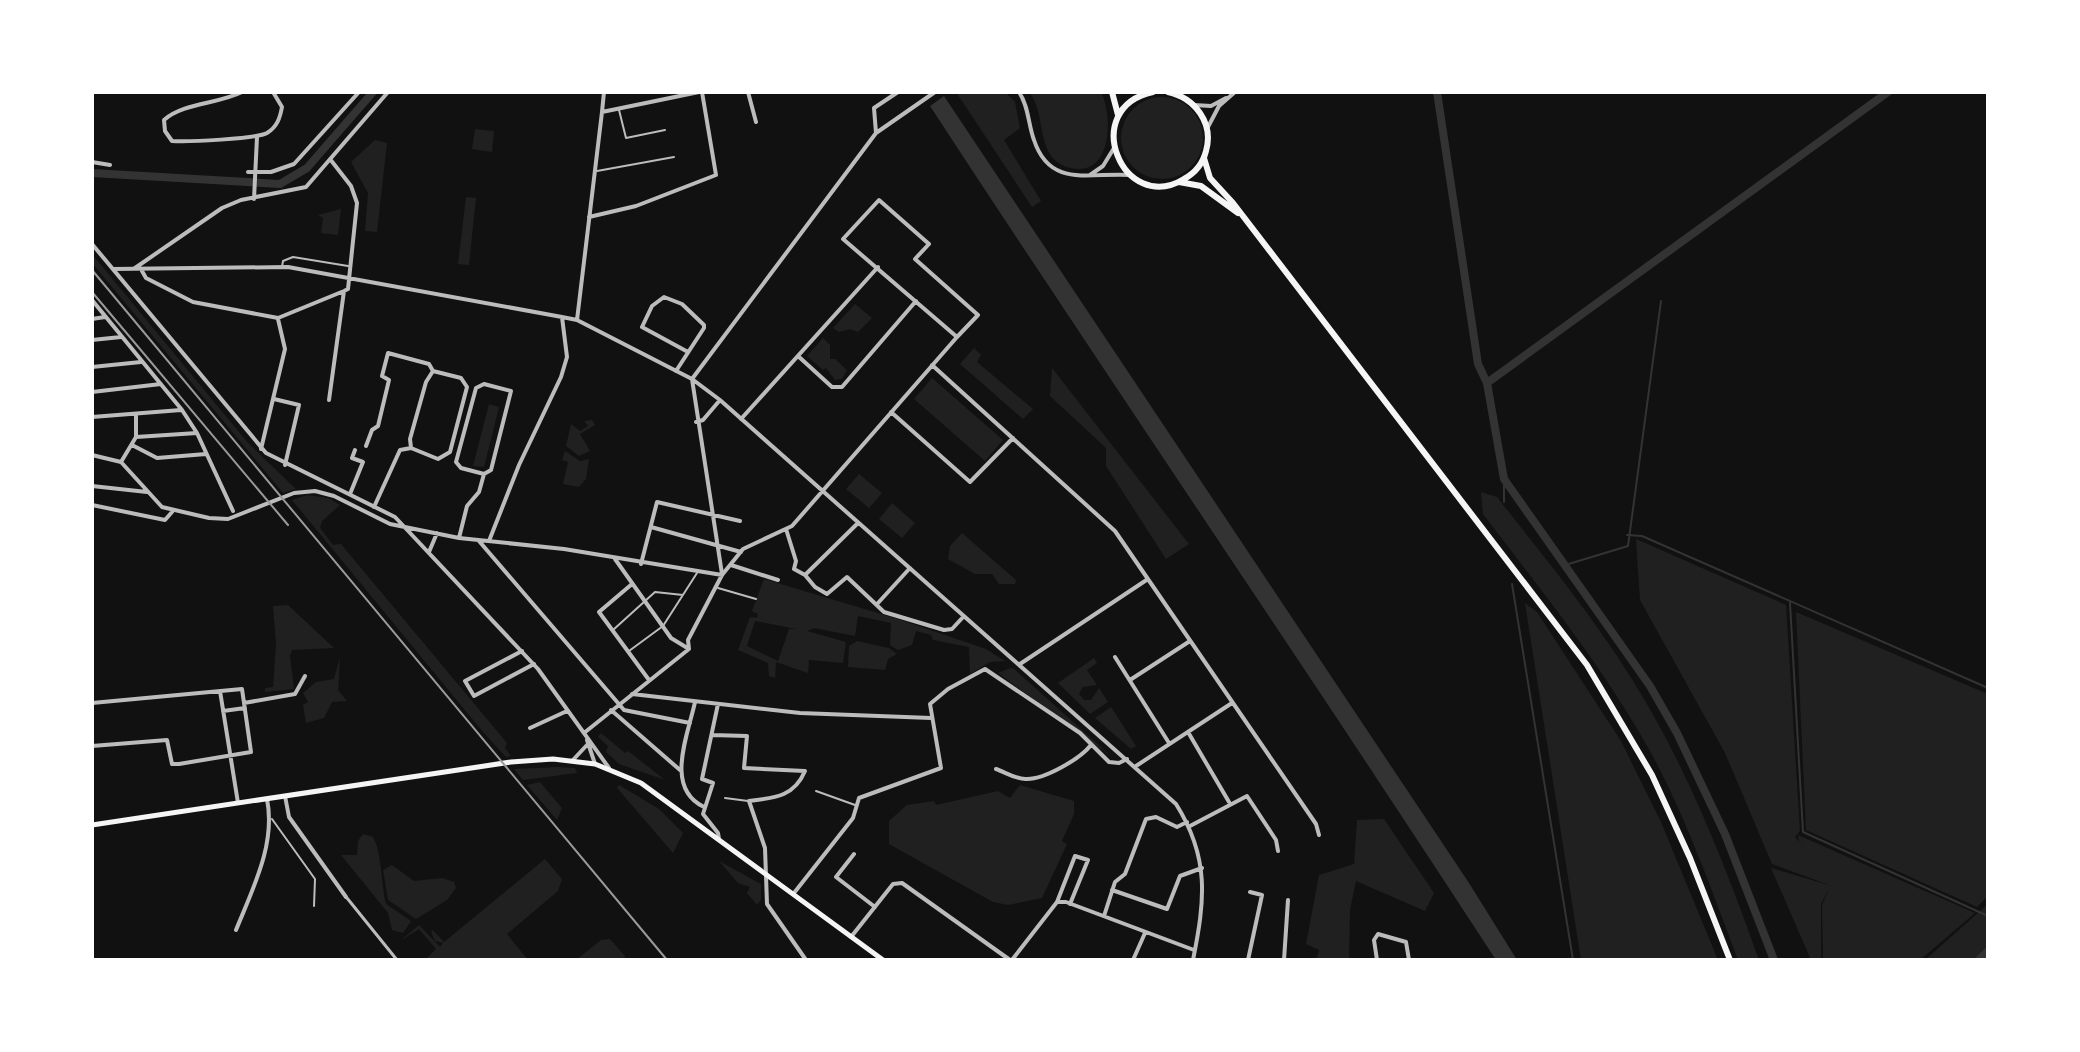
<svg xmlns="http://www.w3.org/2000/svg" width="2080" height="1052" viewBox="0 0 2080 1052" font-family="Overpass,sans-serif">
<rect width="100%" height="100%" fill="#111"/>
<!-- green -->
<path fill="#202020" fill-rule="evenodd" d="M956,92H1005L1015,102L1020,128L1004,140L1041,201L1032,207Z
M1029,92H1101C1112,113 1113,169 1079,169C1072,169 1061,166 1056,161C1037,144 1045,111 1029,92Z
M1121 138a41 41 0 1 1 82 0a41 41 0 1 1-82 0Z
M475,129L494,131L492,152L472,149Z
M375,140L387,143L377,232L365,231L368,193L351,162Z
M466,197L476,198L469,265L458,264Z
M341,209L338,235L321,233L323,218L318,215Z
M92,254L248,443L296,489L283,493L92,263Z
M855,304L872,318L858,332L850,329L839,332L833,328Z
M823,338L830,345V359H835L847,370L842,379L835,380L826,368L823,370L807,356Z
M974,348L981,355L977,362L1033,409L1023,419L960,364Z
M1052,368L1189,544L1166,559L1106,466V448L1050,396Z
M932,378L1003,440L985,461L914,399Z
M489,404L499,407L484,467L473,466Z
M592,420L595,425L580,434L590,451L579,456L566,446L571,424L580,431L588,426L584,421Z
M565,451L580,461L589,459L586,479L579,487L563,484L568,462L562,460Z
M859,474L882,493L869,508L846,489Z
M1481,492L1497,497C1548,562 1602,627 1644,699C1692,780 1727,870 1759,960H1738C1709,883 1681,802 1639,732C1594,655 1537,585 1483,514Z
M307,495L328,498L340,505L322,521L320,528L333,545L341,544L507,743L505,748L511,756L506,757L483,732L292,500Z
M892,503L915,523L902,538L879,519Z
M962,533L1016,580L1015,584H999L992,574H975L948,559L950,546Z
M1636,539L1786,605L1800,831L1795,837L1812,857L1799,842L1798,835L1975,913L1920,960H1823L1822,905L1829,889L1821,904V960H1811L1771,868L1832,886L1772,864L1725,753L1640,600Z
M764,579L898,619L986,649L1005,661L990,662L970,674L969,647L933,640L931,635L916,631L912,645L898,650L890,645L891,623L858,616L855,636L814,628L807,631L846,642L843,663L809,660L808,673L776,662L775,678L769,676L768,663L738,650L750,617L757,618L758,614L752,611ZM755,621L796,629H789L778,661L747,646Z
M1525,603L1537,612L1621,741L1661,822L1718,960H1581Z
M288,605L334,648L292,650L290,656L294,689L265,692V688L273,687L276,644L273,606Z
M1796,612L1988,694V896L1977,907L1806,830Z
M857,641L889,648L897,654L888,659L885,670L848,667L849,646Z
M340,657L338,690L347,701L332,702L324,718L306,723L303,705L308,702L303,693L316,682L334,679Z
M1094,658L1097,663L1087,670L1097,685L1083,687L1079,694L1084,700H1091L1099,688L1108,702L1090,714L1058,683Z
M1010,668L1014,669L1112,757L998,673Z
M1111,707L1136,746L1131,749L1095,718Z
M601,733L625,753L628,751L665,780L619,764L606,752L608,746L598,737Z
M558,767L575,768L577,773L523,780L514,769Z
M540,782L562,808L557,820L527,785Z
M619,785L659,809L683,833L673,853L617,788Z
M1020,785L1074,801V814L1062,841L1067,844L1042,898L1008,905L993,902L889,844V821L907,805L934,801L936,805L998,791L1010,798Z
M1384,819L1434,893L1425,911L1356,881L1350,910L1349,960H1316L1319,950L1306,944L1319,875L1354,864L1357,820Z
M363,834L373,837C382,852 381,885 386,904L411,921L403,933L392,930L388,913L341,855H357L358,841Z
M545,859L562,879L558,891L507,934L528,960H425L436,949L419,929L400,941L419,925L440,947L443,943L435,941L431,932L433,930L444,942Z
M719,861L761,884V900L757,905L747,893L750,887L738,883Z
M392,865L414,881L442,878L454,882L456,888L447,900L416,919L388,900L383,870Z
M1988,904V960H1925Z
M610,939L625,956L624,960H576L601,940Z"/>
<!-- water -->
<path fill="#333" d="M944,96L1469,883L1517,960H1496C1310,674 1117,392 930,106Z"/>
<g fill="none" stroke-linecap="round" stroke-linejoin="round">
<!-- stream -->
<path stroke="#333" stroke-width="2" d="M1504,479V502
M1627,535L1642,536L1988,688
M1562,566L1628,546L1661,301
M1512,584L1573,960
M1790,603L1803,832L1988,916"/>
<!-- canal -->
<path stroke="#333" stroke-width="8" d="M1437,92L1478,364L1487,383
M92,173L280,184L307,168L373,92
M1774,960L1725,834L1677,733L1650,686L1504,479L1487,383L1888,92
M1979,960L1988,951"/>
<!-- service -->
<path stroke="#bcbcbc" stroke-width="2" d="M619,110L626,138L665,130
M597,171L674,157
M282,267L283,261L293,257L348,266
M718,588L756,599
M613,630L655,592L683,595
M629,651L663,626L697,573
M816,791L855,805
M725,798L748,801
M272,819L315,879L314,906"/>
<!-- pedestrian -->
<path stroke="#bcbcbc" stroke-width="3" d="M347,898L397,960"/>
<!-- minor -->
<path stroke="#bcbcbc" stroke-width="4" d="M242,92C218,104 183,103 164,120L165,131L172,141C187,142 256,139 267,133C277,127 280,118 282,107L273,92
M748,92L756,122
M1019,92C1029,107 1028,124 1034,140C1050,189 1091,172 1130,175
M1194,105L1211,106L1226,98
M602,112L604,92
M1208,127L1219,106L1235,92
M876,133L874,108L898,92
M92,162L110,165
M248,172H271L294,164L359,92
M1090,175L1103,166L1114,148
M254,199L257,137
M879,200L929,244L915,259L978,315L957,337L843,239Z
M589,217L636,206L716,175L702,92
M92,244L266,453L395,517L538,669L609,768
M135,268L222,208L241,200L306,187L388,92
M113,269L288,267L562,317L577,320L692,379L720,400L1176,804C1210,858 1205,900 1193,960
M142,271L146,278L193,302L278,318L344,291L348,289L357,203L351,186L330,159
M92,300L182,410L197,433L233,511
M92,319L105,317
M577,320L602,112L699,92
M92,340L121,337
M798,356L832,387H842L916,301
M932,365L1115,531L1316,824L1319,835
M92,367L141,362
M676,371L704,328V325L682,304L664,297L652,306L642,327L688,352
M692,379L876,133L935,92
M692,379L722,574
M92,392L161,384
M274,399L299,405L285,465
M329,400L344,291
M891,412L970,482L1013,438
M92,417L181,410
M741,419L878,267
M696,422L703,420L720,400
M136,437L197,433
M132,445L157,458L206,454
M366,446L372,430L378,426L389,380L382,376L388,353L429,364L433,371
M261,449L285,349L278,319
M92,455L121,462L162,507L209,518L228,519L294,493L315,491L334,496L390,524L459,538L564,549L722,575
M121,462L136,437V414
M92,486L147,492
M350,494L363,462L352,458L355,450
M92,505L165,520L172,512
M374,507L400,450L411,448L410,439L426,382L433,371L461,378L467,387L450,452L438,459L411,448
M651,527L741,552
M786,529L796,561L794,569L805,575L858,523
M459,538L467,506L479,492L484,474L491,470L511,391L484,384L476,388L456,462L461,468L484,474
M479,541L624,710L690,723
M489,541L519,465L561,377L567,357L562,317
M429,552L437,533
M615,559L671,638L689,649
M641,564L657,502L740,521
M731,565L778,580
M805,575L815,587L827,594L847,577L884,612L944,630L952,629L964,616
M632,584L599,612L649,680
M878,603L910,568
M522,651L465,681L474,696L534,664
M1115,657L1169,743
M1020,664L1148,579
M1130,680L1190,641
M220,691L238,803
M632,694L800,713L931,718
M695,702C688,735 664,788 704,807
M92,703L242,689L251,752L179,764H172L167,740L92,746
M244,703L295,694L305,676
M718,704L702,779L713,783L703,814L718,833L719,839
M611,710L680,770
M223,711L245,708
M530,728L567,711
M1188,732L1229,802
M584,733L689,649L688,640L722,575L743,549L792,526L957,337
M712,735L747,736L744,768L805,771C794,797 774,798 749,801L765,848L767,904L806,960
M587,740L595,764
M572,761L587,745
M1136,766L1232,703
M996,769C1005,772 1017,780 1027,779C1045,779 1080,759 1091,745
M285,796L289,817L346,897
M1190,826L1247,796L1276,840L1278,851
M854,854L836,877L875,907
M1112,890L1167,909L1180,876L1202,868
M794,893L853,818L859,798L941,768L930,704L948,689L985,669L1080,733L1109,762L1119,763L1127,759
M1057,902H1066L1194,950
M1104,916L1115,882L1125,874L1146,819L1156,817L1177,827L1187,822
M236,930C253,888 276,844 267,799
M851,937L893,884L902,883L1010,960
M1012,960L1057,902L1075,856L1088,860L1070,904
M1133,960L1145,933
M1248,960L1262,895L1250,892
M1284,960L1288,900
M1377,960L1374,940L1378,934L1406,942L1409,960"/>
<!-- secondary -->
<path stroke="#f5f5f5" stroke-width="5" d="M92,825L511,762L553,759L595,764L641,783L883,960"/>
<!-- primary -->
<path stroke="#f5f5f5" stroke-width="6" d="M1112,92L1118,115
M1153,92C1078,108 1123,216 1184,179C1195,173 1203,163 1206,151C1214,123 1195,98 1168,92
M1204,158L1210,178L1233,203L1587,665L1652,775L1690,858L1730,960
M1179,182L1201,186L1238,213"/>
<!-- rail -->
<path stroke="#9a9a9a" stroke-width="2" d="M92,270L667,960
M92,292L288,525"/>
</g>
<!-- border -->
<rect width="2080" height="1052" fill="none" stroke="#ffffff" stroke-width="188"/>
</svg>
